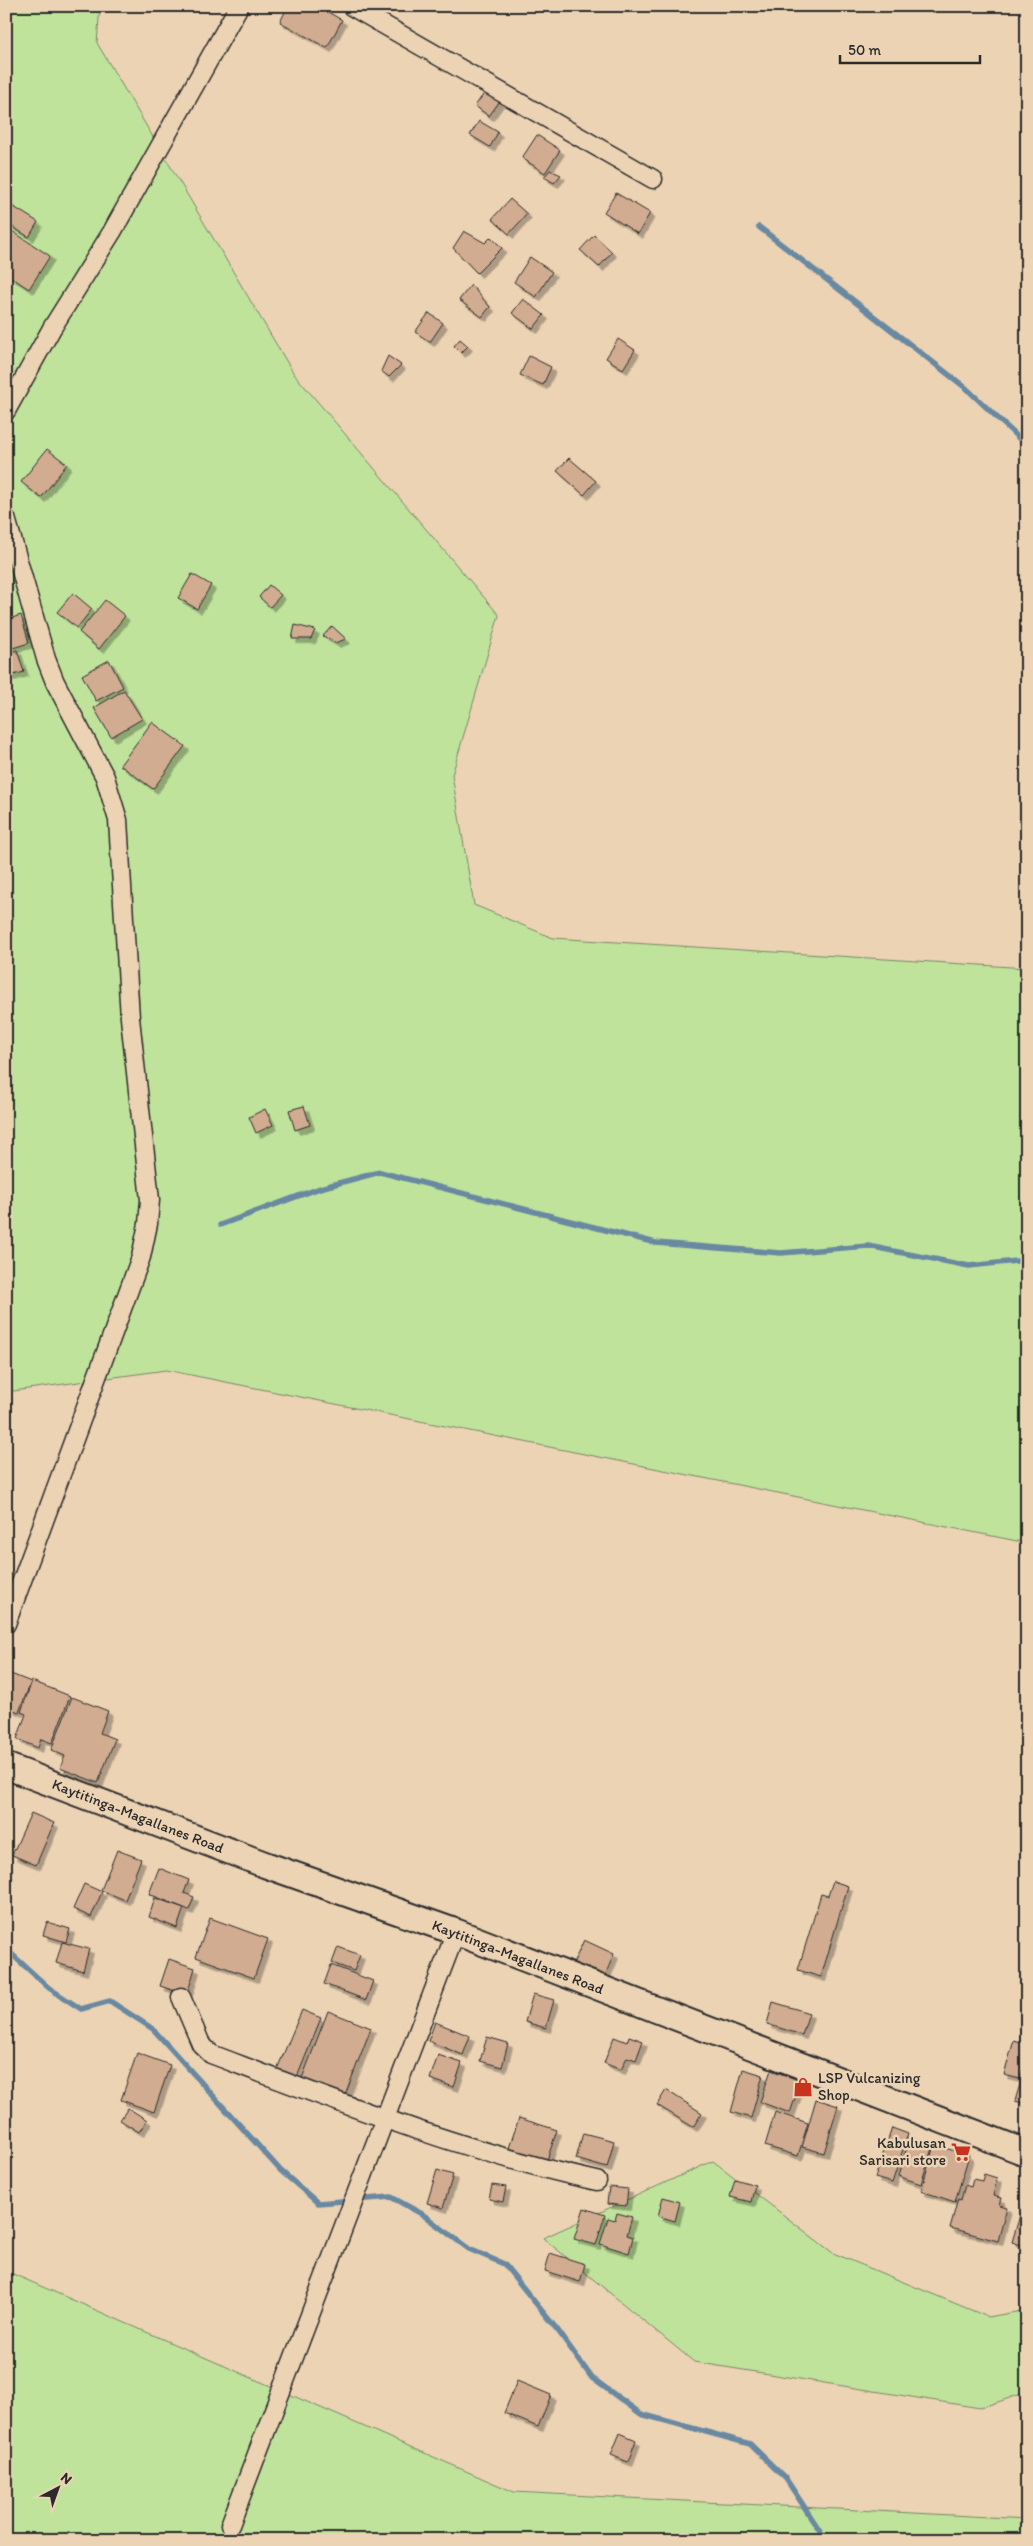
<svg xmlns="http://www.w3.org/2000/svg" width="1033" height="2546" viewBox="0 0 1033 2546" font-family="Itim,sans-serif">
<defs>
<filter id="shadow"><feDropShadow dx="4.5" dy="4.5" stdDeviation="0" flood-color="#0004"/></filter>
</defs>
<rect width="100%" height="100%" fill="#ecd3b4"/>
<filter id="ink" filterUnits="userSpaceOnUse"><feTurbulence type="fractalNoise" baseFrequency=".02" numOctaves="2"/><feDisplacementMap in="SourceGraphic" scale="10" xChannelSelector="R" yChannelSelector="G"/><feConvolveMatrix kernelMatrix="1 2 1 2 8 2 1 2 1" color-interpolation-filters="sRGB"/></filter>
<g filter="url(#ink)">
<!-- green -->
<path fill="#c0e39c" stroke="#768764" d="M6,6H100L97,43L294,374L499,615L452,775L474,905L553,938L1027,968V1543L166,1370L6,1392Z
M713,2161L833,2253L988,2317L1027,2310V2392L980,2408L694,2362L543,2238Z
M6,2271L514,2492L1027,2519V2540H6Z"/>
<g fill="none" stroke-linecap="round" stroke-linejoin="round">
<!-- stream -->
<path stroke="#6889a1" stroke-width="5.5" d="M759,227L966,388L1027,446
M220,1225L320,1188L380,1172L656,1243L781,1253L868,1246L969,1266L1027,1260
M6,1949L49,1988L81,2009L110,2001L153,2029L281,2171L318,2203L391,2197L422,2214L469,2249L504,2264L559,2332L592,2378L641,2414L750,2444L786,2479L826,2540"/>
</g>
<!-- building -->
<path fill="#d1ac90" stroke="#2b2b2b" filter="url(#shadow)" d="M288,6H317L342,20L327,48L280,22Z
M488,88L502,98L489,116L475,106Z
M479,121L498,132L490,147L470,135Z
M537,135L560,150L545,173L522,158Z
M550,170L561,175L554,183L544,177Z
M616,193L650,213L638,234L604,212Z
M510,199L527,214L509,234L492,219Z
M9,204L38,222L29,237L6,223V208Z
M12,231L50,256L29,289L6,274V239Z
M464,231L485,243L491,237L502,248L477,273L453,248Z
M594,235L612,252L599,267L580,250Z
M530,257L552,272L536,297L514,282Z
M471,285L490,307L482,317L459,300Z
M523,299L544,315L533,329L512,313Z
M429,313L443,323L430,342L415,332Z
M460,339L468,346L461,353L454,346Z
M618,339L635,350L623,369L606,358Z
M388,356L401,365L389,377L381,371Z
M529,356L551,367L543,385L520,375Z
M47,449L67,464L41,498L21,482Z
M569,458L596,481L584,495L557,471Z
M192,574L211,585L197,609L178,598Z
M269,585L281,595L270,607L259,597Z
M73,593L92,609L77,628L57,612Z
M105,600L125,616L99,649L79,632Z
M21,615L29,643L6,650V620Z
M295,625L315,630L311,639H292Z
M332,626L346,639L335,643L323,636Z
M17,650L24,672L6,677V654Z
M109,660L123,687L96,701L82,675Z
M124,690L142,719L111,737L94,708Z
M152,722L185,746L153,789L120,765Z
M304,1106L310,1125L295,1130L289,1110Z
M265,1109L273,1125L256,1133L249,1117Z
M6,1672L31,1682L19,1712L6,1707Z
M32,1681L70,1696L52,1743L41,1739L38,1748L17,1739L26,1714L21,1712Z
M72,1697L108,1711L100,1733L115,1739L98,1783L60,1768L65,1756L51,1750Z
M31,1813L54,1823L36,1865L12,1855Z
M117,1850L141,1859L125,1900L101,1890Z
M159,1868L189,1880L184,1893L194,1897L189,1910L149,1894Z
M833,1881L848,1886L821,1977L798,1970L821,1894L828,1896Z
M84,1884L102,1892L91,1917L73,1909Z
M155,1898L184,1908L177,1928L149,1917Z
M210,1918L268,1939L254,1978L196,1957Z
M47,1922L70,1929L66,1942L43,1935Z
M584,1940L614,1954L604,1978L573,1964Z
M62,1942L89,1949L83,1971L56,1963Z
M338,1947L360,1955L354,1971L332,1963Z
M169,1959L195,1968L187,1995L160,1986Z
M331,1965L373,1981L366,2000L324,1984Z
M533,1994L554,2000L546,2028L525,2022Z
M773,2002L809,2013L802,2035L767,2024Z
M302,2010L321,2018L295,2082L275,2074Z
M328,2011L371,2028L344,2098L301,2081Z
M435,2022L470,2036L463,2055L428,2041Z
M629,2036L643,2041L636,2060L627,2057L621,2070L604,2063L614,2037L627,2042Z
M487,2037L508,2043L502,2067L480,2061Z
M1014,2040L1027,2044V2055L1020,2079L1004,2075Z
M137,2053L170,2065L154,2112L121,2100Z
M438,2055L462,2063L454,2087L430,2079Z
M1027,2061V2104L1015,2101Z
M743,2069L763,2075L751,2118L731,2112Z
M771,2070L801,2081L790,2113L760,2102Z
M666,2090L702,2113L693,2127L657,2105Z
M816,2099L838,2106L824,2153L802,2147Z
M128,2108L147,2120L139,2132L120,2120Z
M775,2112L808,2123L798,2156L765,2146Z
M519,2118L557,2130L545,2166L507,2154Z
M892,2128L908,2134L892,2183L875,2178Z
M583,2133L614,2141L607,2168L576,2159Z
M910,2138L933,2145L921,2184L898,2176Z
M934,2145L969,2155L955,2202L921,2191Z
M437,2170L453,2175L443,2208L427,2203Z
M984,2174L997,2178L993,2196L1001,2198L999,2205L1007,2207L998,2241L950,2228L958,2199L961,2200L965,2185L971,2187L973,2179L982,2181Z
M735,2179L755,2185L751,2202L730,2197Z
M492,2185L506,2187L503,2202L489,2199Z
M609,2187L628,2189L626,2206L607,2204Z
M663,2197L680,2202L675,2221L658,2216Z
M1024,2202L1027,2203V2247L1012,2242Z
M584,2208L605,2215L596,2245L574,2239Z
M617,2213L632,2217L627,2235L633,2237L629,2253L600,2244L608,2218L615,2220Z
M550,2253L585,2264L580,2282L545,2271Z
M517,2381L551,2395L538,2427L504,2413Z
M620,2433L636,2440L628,2462L611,2455Z"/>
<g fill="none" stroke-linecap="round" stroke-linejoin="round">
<defs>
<path id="street" d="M351,6L653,179
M6,411L52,328L112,232L239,6
M6,518L46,659L55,682L105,777L118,820L130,1018L150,1200L148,1224L141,1257L6,1624
M181,1997L201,2044L211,2054C338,2102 465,2152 597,2181
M230,2525L456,1932"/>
<path id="secondary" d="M6,1766L266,1865L456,1932L1027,2153"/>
</defs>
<!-- street casing -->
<use href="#street" stroke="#2b2b2b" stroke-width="21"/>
<!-- secondary casing -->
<use href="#secondary" stroke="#2b2b2b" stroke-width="29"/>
<!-- street -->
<use href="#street" stroke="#ecd3b4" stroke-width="18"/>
<!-- secondary -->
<use href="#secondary" stroke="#ecd3b4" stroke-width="25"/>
</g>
</g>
<!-- icons -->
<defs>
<symbol id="shop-bare" viewBox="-9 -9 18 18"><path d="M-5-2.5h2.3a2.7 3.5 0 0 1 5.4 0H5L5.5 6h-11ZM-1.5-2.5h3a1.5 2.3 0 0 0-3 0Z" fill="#c8321e" stroke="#ecd3b4" stroke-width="2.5" paint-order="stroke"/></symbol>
<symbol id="supermarket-bare" viewBox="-9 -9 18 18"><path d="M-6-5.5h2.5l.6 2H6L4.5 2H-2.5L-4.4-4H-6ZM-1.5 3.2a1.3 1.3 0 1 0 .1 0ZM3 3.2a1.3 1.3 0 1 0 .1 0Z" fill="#c8321e" stroke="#ecd3b4" stroke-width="2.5" paint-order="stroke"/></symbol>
</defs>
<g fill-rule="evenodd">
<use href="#shop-bare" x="789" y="2073" width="28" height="28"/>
<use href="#supermarket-bare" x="947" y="2138" width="28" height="28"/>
</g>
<g text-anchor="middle" stroke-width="5" stroke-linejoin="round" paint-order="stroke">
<!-- street labels -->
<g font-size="15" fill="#2b2b2b" stroke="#ecd3b4">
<text transform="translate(138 1816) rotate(21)" y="5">Kaytitinga-Magallanes Road</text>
<text transform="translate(518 1957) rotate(21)" y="5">Kaytitinga-Magallanes Road</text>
</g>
<!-- poi labels -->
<g font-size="15" fill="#2b2b2b" stroke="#ecd3b4" text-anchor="start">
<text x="818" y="2083">LSP Vulcanizing<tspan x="818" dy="17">Shop</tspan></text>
<text x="946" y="2148" text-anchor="end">Kabulusan<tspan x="946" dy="17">Sarisari store</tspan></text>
</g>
</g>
<!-- margin -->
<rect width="1033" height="2546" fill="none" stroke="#ecd3b4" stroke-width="25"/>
<rect x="12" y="12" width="1008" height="2521" fill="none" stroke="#2b2b2b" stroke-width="2" filter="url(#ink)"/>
<!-- north arrow -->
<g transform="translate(58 2488) rotate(41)" stroke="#ecd3b4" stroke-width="4" paint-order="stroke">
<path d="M0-4L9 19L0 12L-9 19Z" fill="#2b2b2b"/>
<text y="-8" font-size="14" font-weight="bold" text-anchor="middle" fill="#2b2b2b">N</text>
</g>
<!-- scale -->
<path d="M840 55v8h140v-8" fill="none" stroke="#2b2b2b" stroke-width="2.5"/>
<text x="848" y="55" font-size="15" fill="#2b2b2b" stroke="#ecd3b4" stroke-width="4" paint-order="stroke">50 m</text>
</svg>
